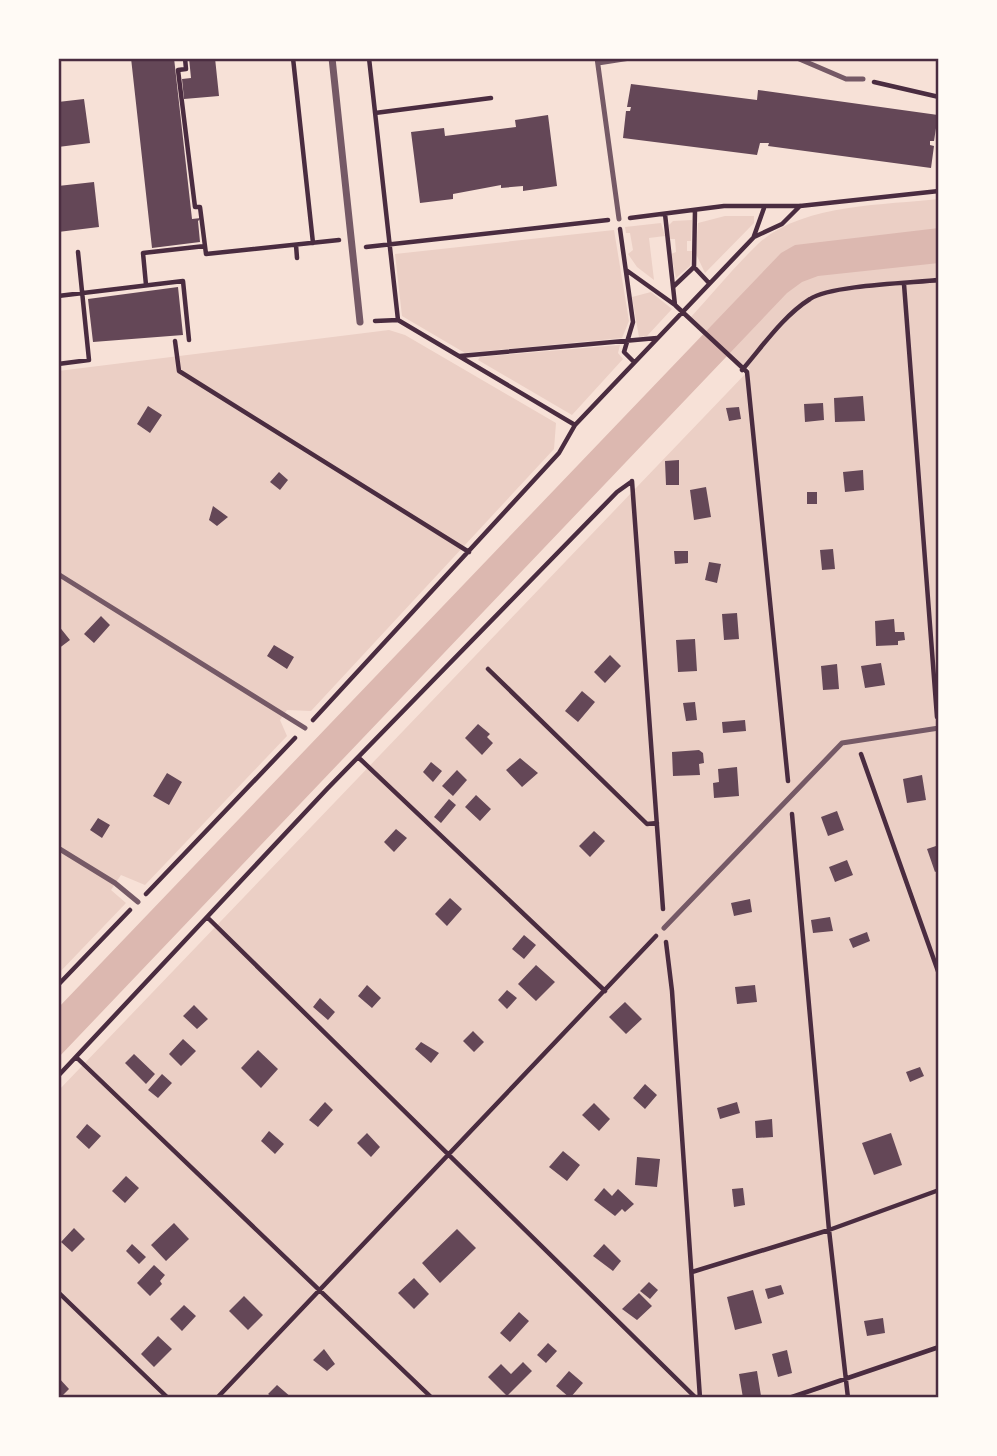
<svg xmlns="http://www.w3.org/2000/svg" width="997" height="1456" viewBox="0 0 997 1456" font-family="Lato,sans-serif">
<rect width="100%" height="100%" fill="#f7e1d7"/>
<!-- green -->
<path fill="#ebcfc5" d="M939,199V1398H58V1091L750,369L741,365L690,318C713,293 735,266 759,243C802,204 885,205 939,199Z
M725,216H754V223L705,273L696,254L698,223Z
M692,220L691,241H687V251H692L690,266L676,278L671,254L676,252L675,239H670L669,225L673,221Z
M661,223L665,236L649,238L654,280L637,267L628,254L633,250L630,233H626L625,227Z
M614,230L629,321L622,338L465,353L402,316L395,254Z
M651,292L672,309L647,336L639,337L632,297Z
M389,330L405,335L556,423L554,449L311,711L287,710L280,720L287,736L145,885L121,875L111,890L126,903L58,974V371Z
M620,345L618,353L623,359L572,415L478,360L480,357Z"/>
<!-- water -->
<path fill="#dcb8b0" d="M939,228V263L818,276L802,282L787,293L58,1058V1008L781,253L795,245Z"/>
<!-- building -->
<path fill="#644757" d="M131,58H174L192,219L201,218L198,221L200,242L152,248Z
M189,58H215L219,96L184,99L182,79L191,78Z
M631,84L757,100L758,90L938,115L934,141H930V145L934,146L931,168L768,146L769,143H760L757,155L623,138L626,111H630L631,107H627Z
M84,99L90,143L58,147V102Z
M548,115L557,186L523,191V186L501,188V185L453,194V199L420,203L411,132L444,128L445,136L516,127L515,120Z
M94,182L99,227L58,232V186Z
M178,287L183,335L93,342L88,299Z
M863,396L865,421L835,422L834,398Z
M823,403L824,420L805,422L804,404Z
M148,406L162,415L150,433L137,424Z
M739,407L741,419L729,421L726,408Z
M679,460V485H666L665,461Z
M863,470L864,490L845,492L843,472Z
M279,472L288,480L280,490L270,482Z
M706,487L711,517L694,520L690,490Z
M807,492H817V504H807Z
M213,506L228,517L217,526L209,520Z
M833,549L835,569L822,570L820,550Z
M674,551H688V563L675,564Z
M709,562L721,564L717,583L705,580Z
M737,613L739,639L724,640L722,614Z
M101,616L110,625L94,643L84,634Z
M894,619L895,632H904L905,640L898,641V645L876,646L875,621Z
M58,625L70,640L58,649Z
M695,639L697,671L678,672L676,640Z
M274,645L294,657L287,669L267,656Z
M610,655L621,666L605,683L594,672Z
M881,663L885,685L865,688L861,666Z
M837,664L839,689L823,690L821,666Z
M582,691L595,702L578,722L565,711Z
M695,702L697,720L686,721L683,703Z
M745,720L746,731L723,733L722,722Z
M478,724L490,734L487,737L493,743L482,755L465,738Z
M699,750L703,753L704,763L699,764L700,775L673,776L672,752Z
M520,758L538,773L522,787L506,770Z
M431,762L442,771L433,782L423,772Z
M737,767L739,796L714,798L713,783L719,782L718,769Z
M457,770L467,780L453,796L442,786Z
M167,773L182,782L169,805L153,796Z
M922,775L926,800L907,803L903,779Z
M476,795L491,809L480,821L465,807Z
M449,799L456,805L441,823L434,817Z
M837,811L844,830L828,836L821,817Z
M98,818L110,825L102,838L90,830Z
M396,829L407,838L394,852L384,842Z
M594,831L605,841L590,857L579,846Z
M939,845V870L935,872L927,849Z
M847,860L853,875L835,882L829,867Z
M450,898L462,909L447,926L435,914Z
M750,899L752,912L734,916L731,903Z
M830,917L833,931L813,933L811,920Z
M867,932L870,941L853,948L849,939Z
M524,935L536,945L524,959L512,949Z
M536,965L555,982L536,1001L518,984Z
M367,985L381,998L372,1008L358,996Z
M755,985L757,1002L737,1004L735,987Z
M507,990L517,998L507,1009L498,1000Z
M320,998L335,1012L328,1020L313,1007Z
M625,1002L642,1019L626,1034L609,1017Z
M194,1005L208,1019L197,1029L183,1016Z
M473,1031L484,1042L474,1052L463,1041Z
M183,1039L196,1051L181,1066L169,1054Z
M421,1042L439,1053L431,1063L415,1049Z
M258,1050L278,1069L261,1088L241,1068Z
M134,1054L155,1074L146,1084L125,1063Z
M920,1067L924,1076L910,1082L906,1072Z
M162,1074L172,1083L158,1098L148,1090Z
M645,1084L657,1095L645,1109L633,1098Z
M325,1102L333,1110L318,1127L309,1120Z
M737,1102L740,1113L720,1119L717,1108Z
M594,1103L610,1119L599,1131L582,1115Z
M772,1119L773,1137L756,1138L755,1121Z
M87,1124L101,1136L89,1149L76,1137Z
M269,1131L284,1144L275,1154L261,1141Z
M367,1133L380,1147L371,1157L357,1143Z
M891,1133L902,1165L874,1175L862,1143Z
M563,1151L580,1165L567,1181L549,1167Z
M637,1157L660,1159L657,1187L635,1185Z
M126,1176L139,1188L125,1203L112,1191Z
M604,1188L612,1196L618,1189L634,1204L625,1212L622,1209L615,1216L594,1200Z
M743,1188L745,1205L734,1207L732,1189Z
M174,1223L189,1239L166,1261L151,1245Z
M74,1228L85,1239L72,1252L61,1242Z
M457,1229L476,1248L440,1283L422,1263Z
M132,1244L146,1257L139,1264L126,1251Z
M604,1244L621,1261L613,1271L593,1256Z
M154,1265L165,1275L160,1281L162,1284L150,1296L137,1283Z
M414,1278L429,1294L414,1309L398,1293Z
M649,1282L658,1290L650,1299L640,1291Z
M781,1285L784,1294L768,1299L765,1289Z
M753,1290L762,1323L735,1330L727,1297Z
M639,1293L652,1306L637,1320L622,1309Z
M244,1296L263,1315L248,1330L229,1311Z
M184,1305L196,1316L182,1331L170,1319Z
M519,1312L529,1321L510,1342L500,1333Z
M883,1318L885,1333L867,1336L864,1321Z
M158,1336L172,1349L154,1367L141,1354Z
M548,1343L557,1351L546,1363L537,1355Z
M324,1349L335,1364L327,1371L313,1360Z
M787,1350L792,1373L778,1377L772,1354Z
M523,1362L532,1371L507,1396L488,1377L501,1364L511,1374Z
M569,1371L583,1383L570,1398L556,1386Z
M757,1371L761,1396L743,1398L739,1374Z
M58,1377L69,1389L60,1398H58Z
M277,1385L292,1398H274L268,1394Z"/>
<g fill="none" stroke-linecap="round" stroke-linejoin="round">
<!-- path -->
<path stroke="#4a2c40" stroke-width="4.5" d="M185,58L186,69L178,70L195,207H200L206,254L339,240
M293,58L313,243
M369,58L398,320L575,425
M874,82L939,97
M375,113L491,98
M665,214L675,305
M630,218L724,206H800L939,191
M620,229L633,322L624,352L634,362
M754,236L764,208
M296,245L297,258
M366,247L608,220
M694,267L709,283
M626,270L675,305L747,372L788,781
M904,284L937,717
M146,285L143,253L205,246
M674,286L694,267L695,210
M58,296L183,281L189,340
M375,321L398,320
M175,341L179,371L469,552
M460,356L657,338
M58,364L89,360L78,252
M742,370C762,347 783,316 810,299C831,285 911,283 939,280
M632,481L663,909
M488,669L647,824L657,823
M313,720L559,453L575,425L754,237L782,224L800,206
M861,754L939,974
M359,758L605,991
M792,814L829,1230L848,1398
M146,894L295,738
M207,917L696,1398
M666,942L672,991L700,1398
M58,985L130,910
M76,1057L432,1398
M58,1076L327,789L617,492L631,482
M692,1272L829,1230L939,1190
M58,1292L168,1398
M217,1398L656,936
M789,1398L939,1347"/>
<!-- service -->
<path stroke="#755966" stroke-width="5" d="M597,58L619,219
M797,58L846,79H863
M598,63L630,58
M58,574L305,728
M58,848L115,883L138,902
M664,928L842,743L939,728"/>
<!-- minor -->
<path stroke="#755966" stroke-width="7" d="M332,58L360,322"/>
</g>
<!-- border -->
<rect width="997" height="1456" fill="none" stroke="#fffaf5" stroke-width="119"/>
<rect x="60" y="60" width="877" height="1336" fill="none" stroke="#4a2c40" stroke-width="2.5"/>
</svg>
